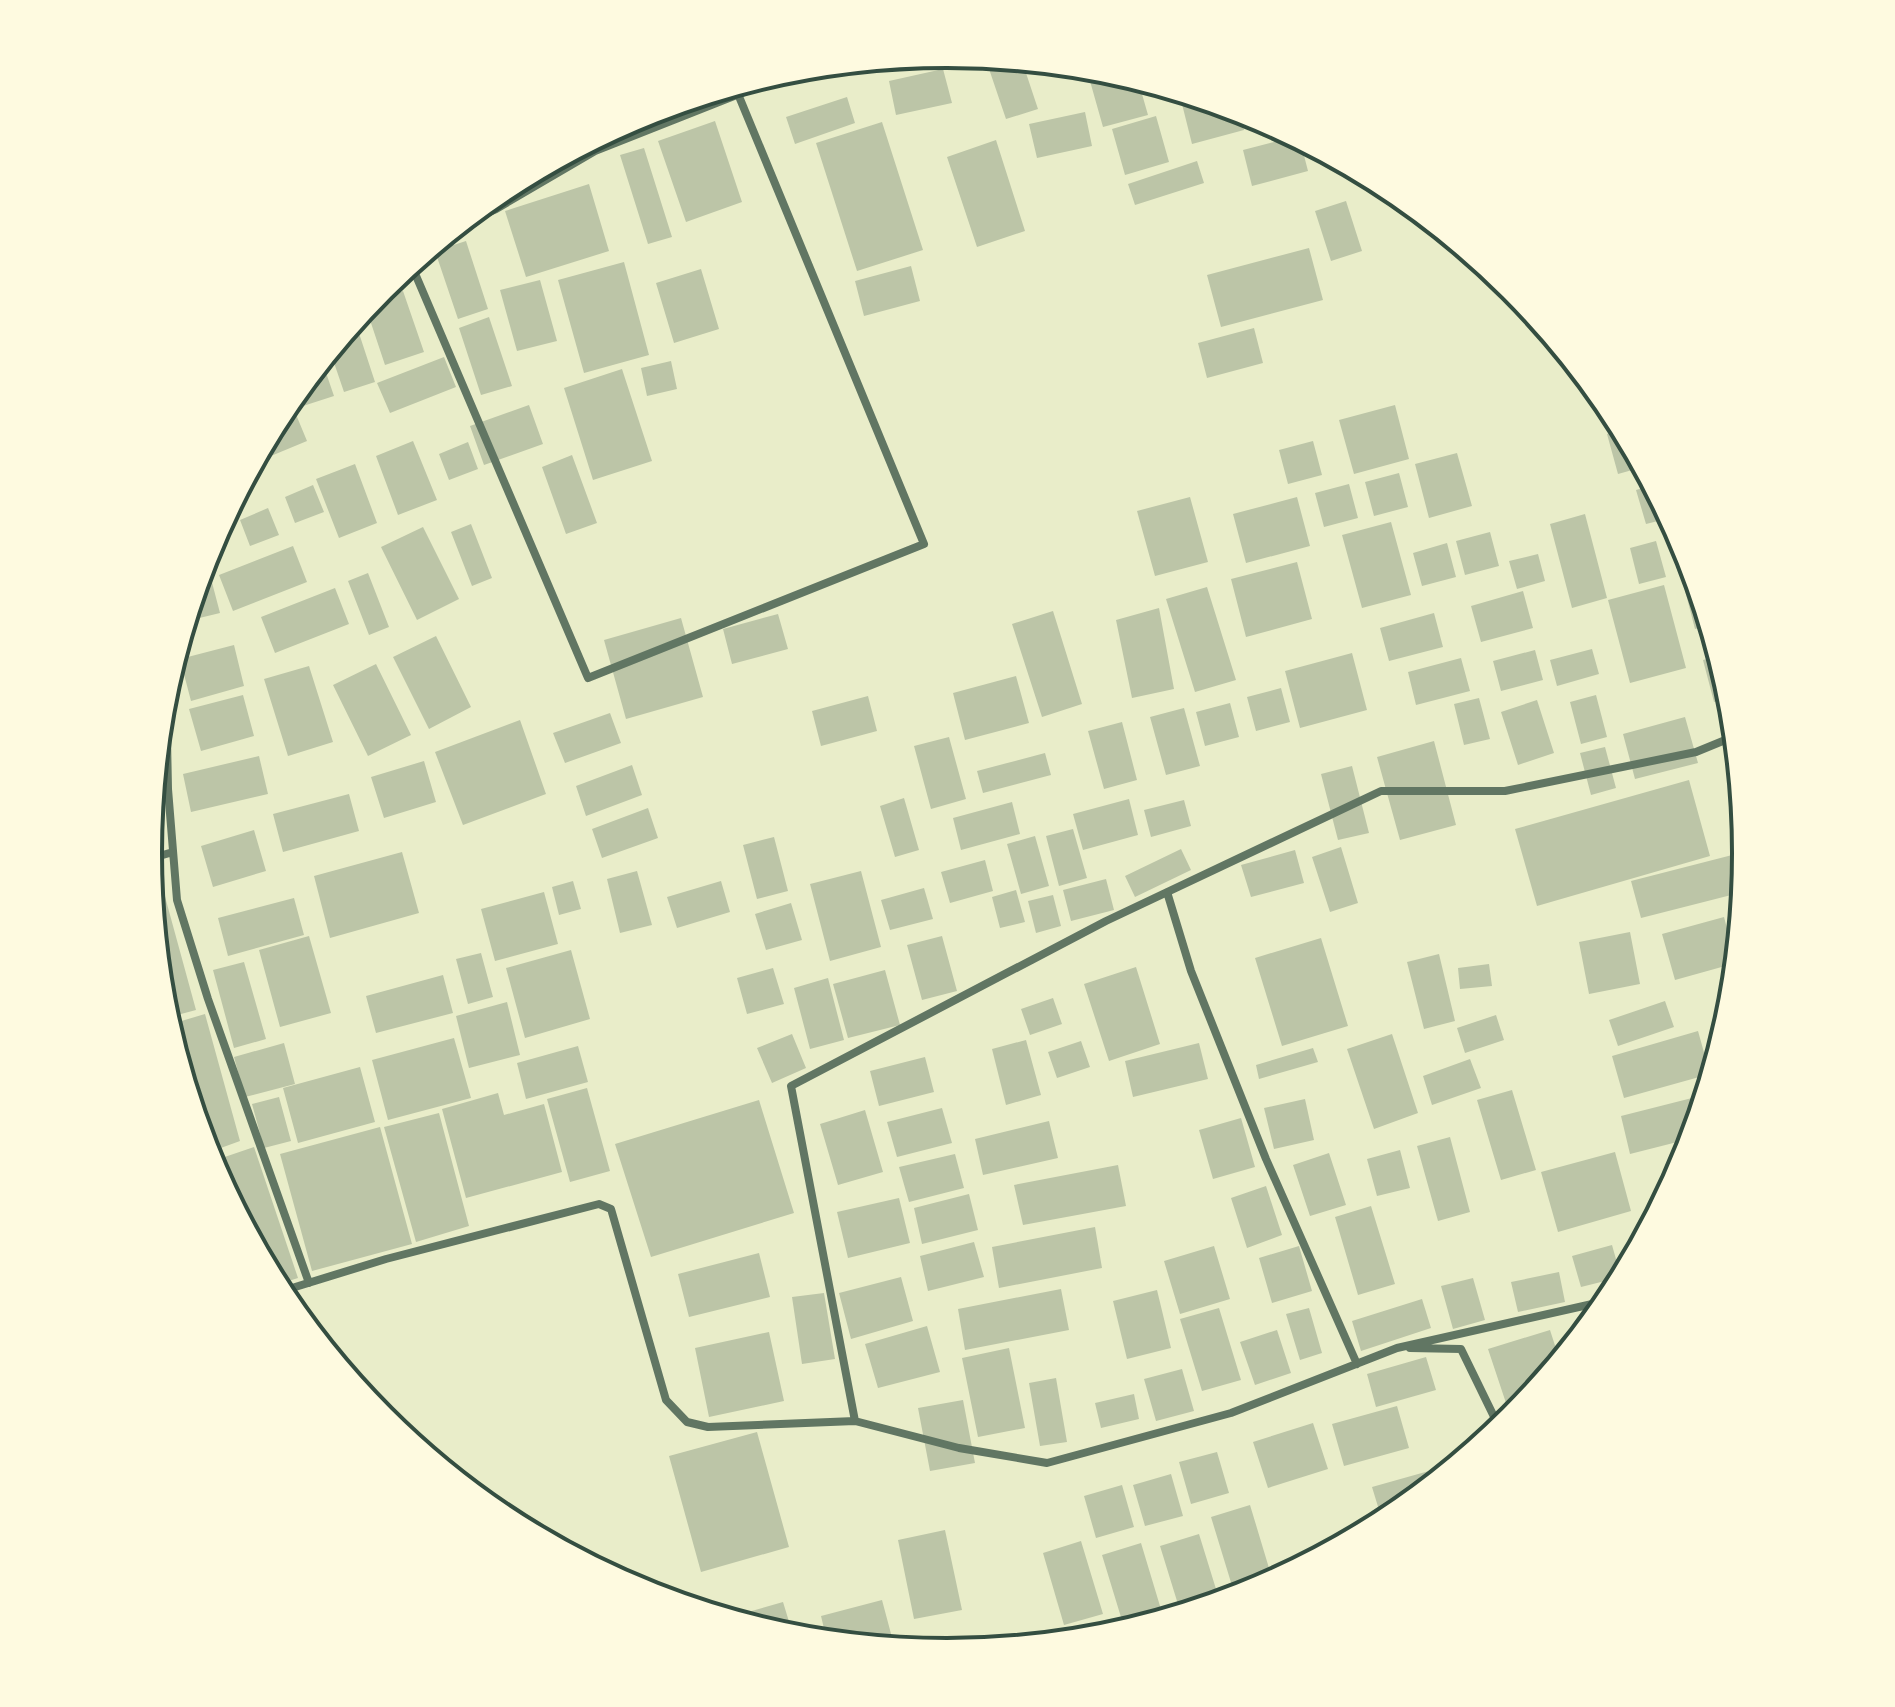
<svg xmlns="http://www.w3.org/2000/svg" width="1895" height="1707" viewBox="0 0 1895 1707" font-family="Cabin,sans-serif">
<rect width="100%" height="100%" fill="#e9edc9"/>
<!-- building -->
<path fill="#bcc5a7" d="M1000,59L1022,61L1038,109L1006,119L987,63Z
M943,69L952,103L896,115L889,81Z
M1117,74L1138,80L1148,115L1103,127L1090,81Z
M1179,92L1239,111L1244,130L1192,144Z
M847,97L855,123L795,144L786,117Z
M1085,112L1092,146L1037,158L1029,124Z
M1156,116L1169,162L1125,175L1112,129Z
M715,121L742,202L686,222L658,141Z
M882,122L923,250L857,271L816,143Z
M1294,137L1300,140L1308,171L1252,186L1243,150Z
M996,140L1025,231L977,247L947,157Z
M644,148L672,237L648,244L620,155Z
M1197,161L1204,183L1135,205L1128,184Z
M589,184L609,251L526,277L505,211Z
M1346,201L1362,251L1331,261L1315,211Z
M466,241L488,309L458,319L435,251Z
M1309,248L1323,300L1221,327L1207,275Z
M624,262L649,355L584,373L558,280Z
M911,266L920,301L864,316L855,281Z
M701,269L719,329L674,343L656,283Z
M540,280L557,341L517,351L500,290Z
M403,291L424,352L385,365L366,308L370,303Z
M489,317L512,386L481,395L459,328Z
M355,321L375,382L344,392L330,351Z
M1254,328L1263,363L1207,378L1198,343Z
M444,357L456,387L390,413L377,383Z
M322,361L334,396L303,406L298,391Z
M671,361L677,389L647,396L641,368Z
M622,369L652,461L593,480L564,388Z
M290,400L307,441L254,463L283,409Z
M529,405L543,444L484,465L470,426Z
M1395,405L1409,459L1354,474L1339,420Z
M1623,429L1643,467L1618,474L1607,434Z
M413,441L437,500L398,515L376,456Z
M1313,441L1322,475L1288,484L1279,450Z
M468,442L478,469L449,480L439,454Z
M1457,453L1472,506L1429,518L1415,464Z
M572,455L597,523L566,534L542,467Z
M355,464L377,523L339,538L316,479Z
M1399,473L1408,507L1374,516L1365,482Z
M1349,484L1358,518L1324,527L1315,493Z
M313,485L324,512L295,523L285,497Z
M1653,485L1670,518L1646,524L1636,490Z
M1190,497L1208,562L1155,576L1137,511Z
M1297,497L1310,546L1246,563L1233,514Z
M268,508L279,535L250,546L240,520Z
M1585,514L1607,598L1572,608L1550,524Z
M1391,522L1411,595L1362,608L1342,535Z
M471,524L492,578L472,586L451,532Z
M423,527L459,599L417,620L381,547Z
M1490,532L1499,566L1465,575L1456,541Z
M1656,541L1666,577L1639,584L1630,548Z
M1447,543L1456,577L1422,586L1413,553Z
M293,546L307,582L233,611L219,575Z
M1538,554L1545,581L1517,589L1509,561Z
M1297,562L1312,619L1246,637L1231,579Z
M209,571L220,613L187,621L201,573Z
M1694,572L1710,625L1695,629L1681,575Z
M368,573L389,627L369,635L348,581Z
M1664,585L1686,668L1630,683L1608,600Z
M1207,587L1236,680L1195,692L1166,599Z
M335,588L349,624L275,653L261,617Z
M1523,591L1533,628L1481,642L1471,606Z
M1159,608L1174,689L1132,698L1116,620Z
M1053,611L1082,704L1042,717L1012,624Z
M1434,613L1443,647L1389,661L1380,628Z
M778,614L788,649L732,664L723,629Z
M681,618L703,697L626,719L604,640Z
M436,636L471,707L429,729L393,657Z
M234,645L244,686L191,701L180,659Z
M1592,649L1599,674L1557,686L1550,660Z
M1535,650L1543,680L1501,691L1493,661Z
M1352,653L1367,710L1300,728L1285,671Z
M1719,656L1731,697L1714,702L1703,660Z
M1461,658L1470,691L1416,705L1408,672Z
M376,664L411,735L368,756L333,685Z
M309,666L333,742L288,756L264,679Z
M1016,676L1029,723L965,740L953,693Z
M1281,688L1290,722L1256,731L1247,697Z
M243,695L254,736L201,751L189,709Z
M1596,695L1607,737L1581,744L1570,702Z
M868,696L877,731L821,746L812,711Z
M1479,698L1490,739L1464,745L1454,704Z
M1537,700L1554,753L1518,765L1501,712Z
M1230,703L1239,737L1205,746L1196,712Z
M1184,708L1200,766L1166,775L1150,717Z
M610,713L621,743L565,763L553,733Z
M1685,717L1698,763L1635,779L1623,734Z
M520,720L546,794L463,825L435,752Z
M1122,722L1137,780L1104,789L1088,731Z
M949,737L966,799L931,809L914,746Z
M1434,741L1456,825L1400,840L1377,757Z
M1605,747L1616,788L1591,795L1580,753Z
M1045,753L1051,775L983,793L977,771Z
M259,756L268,794L191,812L183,774Z
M424,761L436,802L384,818L371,777Z
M632,765L642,795L586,816L576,786Z
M1352,766L1369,833L1338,840L1321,774Z
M1689,780L1710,856L1537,906L1515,829Z
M349,794L359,831L283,852L273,814Z
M154,797L162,830L150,833Z
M904,798L919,850L895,857L880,806Z
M1129,799L1138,835L1083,850L1073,814Z
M1184,800L1191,826L1151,837L1144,810Z
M1012,802L1020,834L961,850L953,818Z
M648,808L658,838L602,858L592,829Z
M1073,829L1087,878L1059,886L1046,836Z
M254,830L266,871L213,887L201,846Z
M1035,836L1049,886L1021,894L1007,844Z
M774,837L788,891L757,899L743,845Z
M1341,847L1358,903L1330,912L1312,857Z
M1181,849L1191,870L1135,897L1125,876Z
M1295,850L1304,883L1251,897L1241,865Z
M402,852L419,913L330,938L314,876Z
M1740,853L1745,873L1743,892L1641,918L1631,881Z
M985,860L993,891L950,903L941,872Z
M637,871L652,925L620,933L607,879Z
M861,871L881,947L830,961L810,884Z
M1106,879L1114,910L1071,921L1063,890Z
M573,881L581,909L559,915L552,887Z
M721,881L730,912L677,928L667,897Z
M161,882L196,1010L166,1018L163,1009L151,884Z
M924,888L933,919L890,930L881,900Z
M1016,890L1025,922L1000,928L992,897Z
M544,892L558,944L495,961L481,909Z
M1053,895L1061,926L1036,933L1028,901Z
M294,898L304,935L228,956L218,918Z
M791,903L802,940L766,950L755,914Z
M1724,917L1736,963L1675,980L1662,934Z
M1630,932L1640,984L1589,994L1579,942Z
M309,936L331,1013L280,1027L259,950Z
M942,936L957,991L922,1000L907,945Z
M1321,938L1348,1026L1282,1046L1255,958Z
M571,950L590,1019L525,1038L506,968Z
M481,953L493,997L468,1004L456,959Z
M1439,954L1455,1021L1424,1029L1407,962Z
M244,962L266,1039L234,1048L213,970Z
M1489,964L1492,986L1460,989L1458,968Z
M1136,967L1160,1044L1109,1061L1084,984Z
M773,968L784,1004L747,1014L737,978Z
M885,970L900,1025L848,1038L833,984Z
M443,975L453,1013L376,1033L366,996Z
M828,978L844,1040L810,1049L794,988Z
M1053,998L1062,1024L1030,1035L1021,1009Z
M1665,1001L1674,1027L1618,1046L1609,1020Z
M507,1002L520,1055L469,1068L456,1016Z
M205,1014L240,1141L207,1153L168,1025Z
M1496,1015L1504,1040L1465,1053L1457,1028Z
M1698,1031L1710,1074L1624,1098L1612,1056Z
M792,1034L806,1068L772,1083L757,1048Z
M1392,1034L1418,1113L1374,1129L1347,1049Z
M454,1038L471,1098L388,1120L372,1060Z
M1026,1040L1041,1095L1006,1105L992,1049Z
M1081,1041L1090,1067L1057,1078L1048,1052Z
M284,1043L295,1084L245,1097L234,1057Z
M1199,1043L1208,1079L1133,1097L1125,1061Z
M578,1046L588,1082L526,1099L517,1063Z
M1313,1048L1318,1062L1259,1079L1256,1065Z
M925,1057L934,1092L879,1106L870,1071Z
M1470,1059L1481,1088L1432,1105L1423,1076Z
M360,1067L375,1122L298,1143L283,1088Z
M587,1088L610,1171L570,1182L547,1099Z
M1512,1090L1536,1170L1501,1180L1477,1100Z
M498,1093L504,1115L544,1104L562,1172L466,1198L442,1109Z
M279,1097L291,1141L264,1148L252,1104Z
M1692,1098L1698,1122L1693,1138L1630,1154L1621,1116Z
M1305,1099L1314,1140L1274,1149L1264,1108Z
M759,1100L794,1213L651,1257L615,1144Z
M942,1108L952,1143L897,1157L887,1122Z
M865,1110L883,1172L838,1185L820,1124Z
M439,1113L469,1226L416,1242L384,1127Z
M1241,1118L1255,1167L1213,1179L1199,1130Z
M1049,1121L1058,1158L983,1175L975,1139Z
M380,1127L412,1244L312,1271L280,1154Z
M1450,1137L1470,1212L1438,1221L1417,1146Z
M254,1147L298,1278L276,1285L210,1162Z
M1400,1150L1410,1188L1377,1196L1367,1159Z
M1615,1152L1631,1211L1558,1232L1541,1172Z
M1329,1153L1346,1205L1310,1216L1293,1165Z
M955,1154L964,1188L909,1202L899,1167Z
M1118,1165L1126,1206L1023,1225L1014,1185Z
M1266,1186L1282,1235L1247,1248L1231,1198Z
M969,1194L978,1230L922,1244L914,1208Z
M899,1198L910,1243L848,1258L837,1212Z
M1371,1206L1395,1284L1358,1295L1335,1217Z
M1095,1227L1102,1268L999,1288L992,1247Z
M974,1242L984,1277L928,1291L920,1256Z
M1612,1245L1621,1277L1581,1287L1572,1256Z
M1214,1246L1230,1299L1180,1314L1164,1261Z
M1299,1246L1312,1291L1272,1303L1259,1258Z
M759,1253L770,1297L689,1317L678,1274Z
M1559,1272L1565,1302L1518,1312L1511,1282Z
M901,1277L913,1321L851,1339L839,1293Z
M1473,1278L1485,1320L1453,1329L1441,1286Z
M1061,1289L1069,1330L965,1350L958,1309Z
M1157,1290L1171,1348L1127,1359L1113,1301Z
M824,1293L835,1359L802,1364L792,1297Z
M1422,1299L1431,1328L1361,1351L1352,1321Z
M1219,1308L1241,1380L1202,1391L1180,1319Z
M1309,1308L1322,1353L1300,1360L1286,1314Z
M927,1326L940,1372L878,1388L865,1344Z
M1277,1330L1291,1373L1255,1385L1240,1342Z
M1550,1330L1560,1361L1529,1399L1507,1406L1488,1349Z
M769,1332L784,1401L709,1417L695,1348Z
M1009,1348L1025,1428L978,1437L962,1358Z
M1426,1357L1436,1390L1376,1407L1367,1374Z
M1182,1369L1194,1411L1156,1421L1144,1379Z
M1056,1378L1067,1442L1040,1446L1029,1383Z
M1134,1394L1139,1419L1101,1428L1095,1403Z
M963,1400L975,1463L930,1471L918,1408Z
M1397,1406L1409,1448L1344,1466L1332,1424Z
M1313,1423L1328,1469L1268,1488L1253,1442Z
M757,1432L789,1547L701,1572L669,1456Z
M1217,1452L1229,1493L1191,1504L1179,1462Z
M1436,1469L1439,1479L1391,1519L1383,1523L1372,1487Z
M1171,1474L1183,1516L1145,1526L1133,1485Z
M1122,1485L1134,1527L1096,1538L1084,1496Z
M1250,1505L1272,1578L1233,1589L1211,1517Z
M945,1530L962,1610L914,1619L898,1540Z
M1199,1534L1220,1602L1181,1614L1160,1546Z
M1081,1541L1103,1614L1064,1625L1043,1553Z
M1141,1543L1163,1616L1124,1627L1102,1555Z
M882,1600L894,1645L886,1647L827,1641L821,1616Z
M783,1602L794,1638L727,1618Z"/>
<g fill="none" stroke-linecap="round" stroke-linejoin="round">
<!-- minor -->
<path stroke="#617663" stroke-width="8" d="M667,107L672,120
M458,226L496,209L595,151L805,68
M411,264L588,678L924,544L738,94
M166,688L168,789L177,900L208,999L309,1283
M149,859L173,852
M1167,892L1191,971L1266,1159L1357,1364
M279,1292L386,1259L599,1204L611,1209L666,1400L687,1422L708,1427L855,1421L791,1086L1106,921L1381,791H1505L1696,752L1735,736
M1410,1348L1461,1349L1500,1429
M855,1421L959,1448L1047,1463L1231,1413L1397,1348L1610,1300"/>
</g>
<!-- crop -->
<path d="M0 0H1895V1707H0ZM162 853a785 785 0 1 1 1570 0a785 785 0 1 1-1570 0Z" fill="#fefae0" fill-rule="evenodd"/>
<path fill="none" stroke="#344e41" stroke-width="4" d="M162 853a785 785 0 1 1 1570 0a785 785 0 1 1-1570 0Z"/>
</svg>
